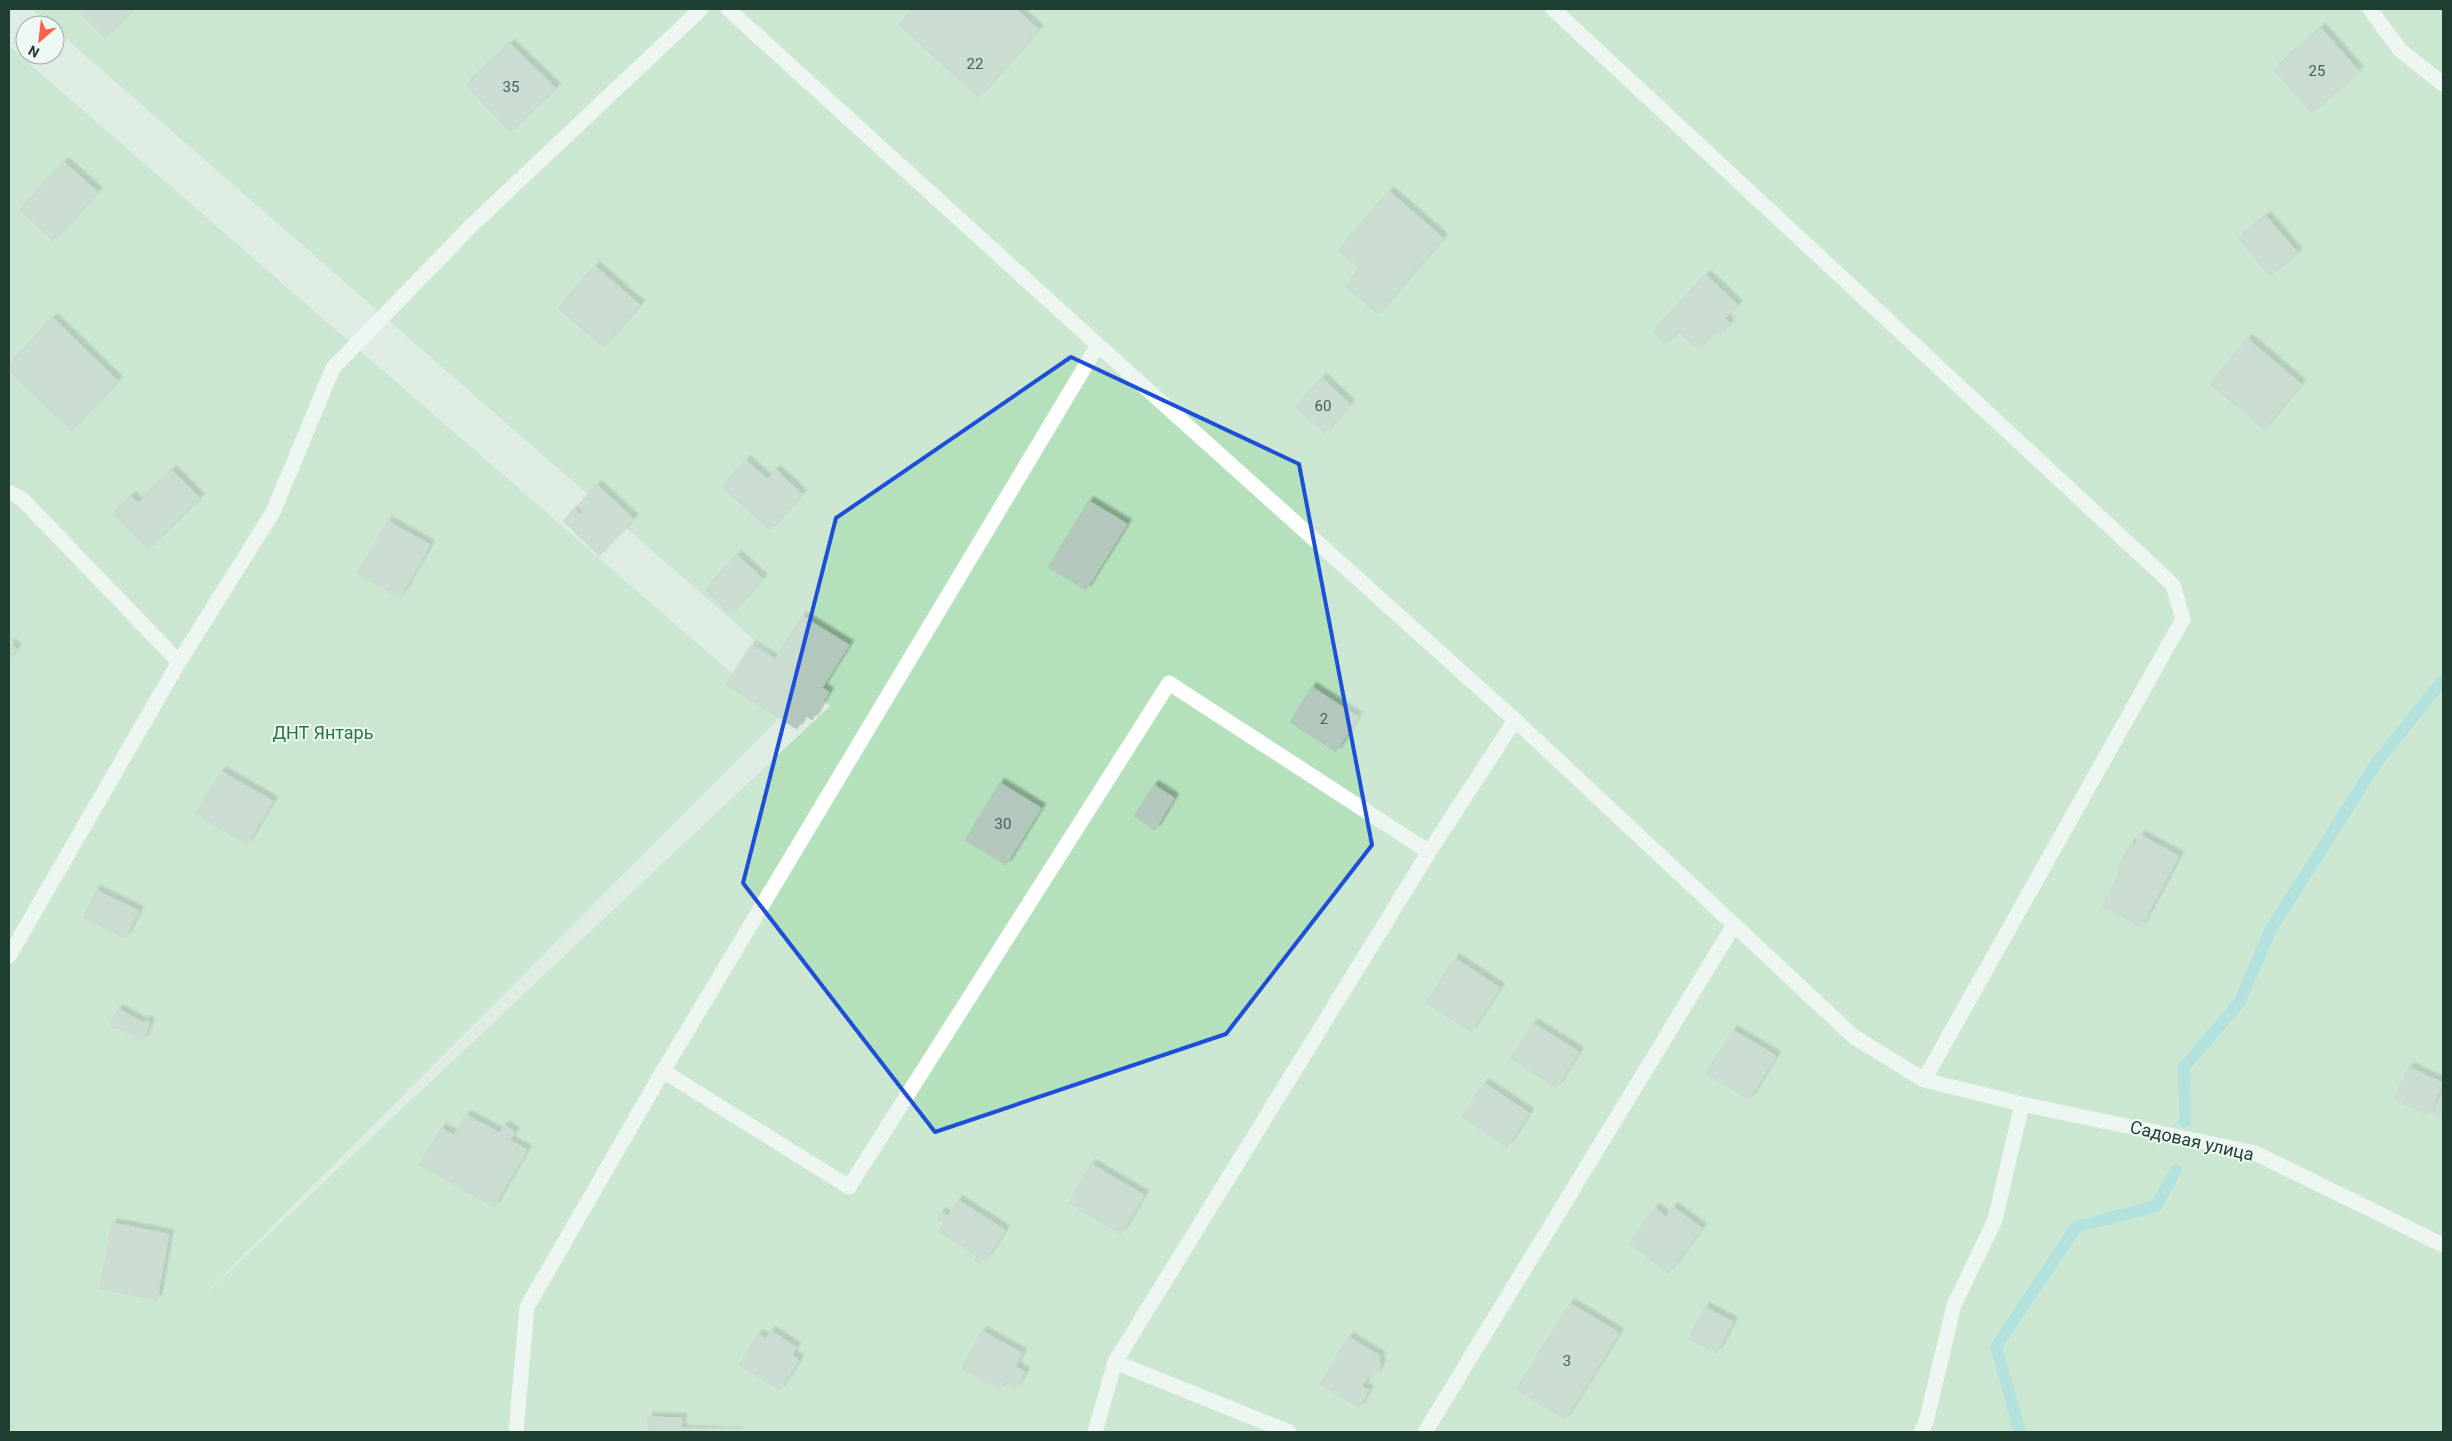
<svg xmlns="http://www.w3.org/2000/svg" width="2452" height="1441" viewBox="0 0 2452 1441" font-family="Roboto,sans-serif">
<defs>
<filter id="shadow"><feDropShadow dx="4.5" dy="-4.5" stdDeviation="1" flood-color="#0004"/></filter>
</defs>
<rect width="100%" height="100%" fill="#deece4"/>
<!-- green -->
<path fill="#b4e0bb" d="M32,9H2443V1432H9V46L781,716L201,1298L830,706L55,29V25H50Z"/>
<g fill="none" stroke-linecap="round" stroke-linejoin="round">
<!-- stream -->
<path stroke="#7fd4d8" stroke-width="12" d="M2185,1122L2184,1067L2239,1003L2271,929L2377,762L2443,680
M2020,1432L1996,1347L2076,1227L2156,1206L2176,1170"/>
</g>
<!-- building -->
<path fill="#b3c7bd" stroke="#b0c6bb" filter="url(#shadow)" d="M76,9H133L105,38Z
M914,9H1016L1039,30L978,97L899,25Z
M2321,28L2359,71L2312,113L2274,70Z
M510,44L556,88L510,132L466,85Z
M64,162L98,192L53,241L20,210Z
M1389,191L1443,238L1378,314L1345,286L1361,269L1339,250Z
M2266,216L2298,253L2270,276L2239,239Z
M595,266L640,305L603,347L558,308Z
M1706,275L1738,305L1725,318L1730,323L1720,335L1715,331L1698,349L1678,331L1666,344L1653,332Z
M53,318L118,381L71,431L9,371V365Z
M2248,339L2301,384L2264,429L2210,384Z
M1322,378L1350,404L1325,433L1296,407Z
M746,460L767,479L776,470L802,494L770,530L722,487Z
M172,470L200,498L148,549L113,514L131,496L138,503Z
M597,485L634,519L599,556L563,521L574,509L579,515L585,509L579,504Z
M1089,501L1127,524L1086,590L1048,567Z
M388,521L430,545L400,598L357,574Z
M737,555L763,579L730,614L705,590Z
M802,616L849,645L822,688L829,692L812,720L805,715L797,729L726,685L751,645L775,660Z
M9,643L17,649L9,659Z
M1312,687L1358,717L1336,752L1290,722Z
M221,771L273,801L247,845L196,814Z
M1000,783L1041,808L1006,865L965,840Z
M1154,785L1174,798L1155,830L1134,816Z
M2140,835L2179,856L2141,927L2102,906L2120,873L2116,871L2131,843L2135,845Z
M96,890L139,911L125,938L83,917Z
M1455,958L1500,988L1471,1032L1426,1003Z
M118,1009L144,1023L146,1020L150,1023L143,1040L116,1027L115,1029L112,1027L113,1025L110,1024Z
M1533,1023L1579,1052L1556,1088L1511,1058Z
M1733,1030L1776,1056L1749,1100L1706,1073Z
M2409,1067L2443,1083L2429,1115L2394,1099Z
M1484,1083L1529,1113L1507,1147L1462,1117Z
M2443,1091V1119L2432,1113Z
M466,1115L500,1133L504,1125L515,1132L510,1140L527,1150L494,1207L420,1165L441,1128L454,1135Z
M1091,1164L1144,1195L1121,1234L1069,1203Z
M958,1200L1005,1230L985,1261L983,1258L980,1263L975,1260L977,1256L938,1231L944,1223L937,1219L941,1212L948,1216Z
M1673,1207L1702,1228L1668,1273L1629,1243L1655,1208L1666,1217Z
M112,1223L169,1234L157,1300L100,1289Z
M1570,1303L1619,1333L1565,1419L1516,1390Z
M1705,1307L1733,1322L1716,1353L1688,1338Z
M771,1331L796,1347L792,1355L799,1360L780,1390L739,1365L758,1334L766,1339Z
M982,1331L1022,1353L1015,1366L1025,1372L1016,1388L1006,1382L1001,1390L961,1368Z
M1349,1337L1380,1356L1379,1360L1381,1365L1376,1374L1369,1375L1362,1387L1369,1390L1359,1408L1320,1384Z
M648,1417L682,1418L681,1430L738,1432H648Z"/>
<g fill="none" stroke-linecap="round" stroke-linejoin="round">
<!-- service -->
<path stroke="#fff" stroke-width="15" d="M9,492L22,499L179,662L273,512L333,368L472,225L701,9
M9,956L179,662
M663,1071L849,1187L1169,683L1429,852
M1115,1362L1289,1432
M516,1432L527,1307L663,1071L1098,345
M1095,1432L1115,1362L1429,852L1515,720
M1425,1432L1734,925"/>
<!-- minor -->
<path stroke="#fff" stroke-width="15" d="M728,9L1098,345L1515,720L1853,1036L1924,1080L2022,1104L2255,1153L2443,1245
M1553,9L2173,585L2183,619L1924,1080
M2370,9L2400,50L2443,84
M1921,1432L1926,1422L1954,1305L1995,1220L2022,1104"/>
</g>
<!-- marked area -->
<path d="M0 0H2452V1441H0ZM1071,357L1299,464L1372,845L1226,1034L935,1132L743,883L836,518Z" fill="#deece4" fill-opacity=".55" fill-rule="evenodd"/>
<path fill="none" stroke="#1d4ed8" stroke-width="4" stroke-linejoin="round" d="M1071,357L1299,464L1372,845L1226,1034L935,1132L743,883L836,518Z"/>
<g text-anchor="middle" stroke-width="4" stroke-linejoin="round" paint-order="stroke">
<!-- number labels -->
<g font-size="15" fill="#436054">
<text x="975" y="69">22</text>
<text x="2317" y="76">25</text>
<text x="511" y="92">35</text>
<text x="1323" y="411">60</text>
<text x="1324" y="724">2</text>
<text x="1003" y="829">30</text>
<text x="1567" y="1366">3</text>
</g>
<!-- park labels -->
<g font-size="18" fill="#23793b" stroke="#eff8f3">
<text x="323" y="739">ДНТ Янтарь</text>
</g>
<!-- street labels -->
<g font-size="18" fill="#1e3e31" stroke="#eff8f3">
<text transform="translate(2192 1141) rotate(13)" y="6">Садовая улица</text>
</g>
</g>
<!-- border -->
<rect width="2452" height="1441" fill="none" stroke="#1e3e31" stroke-width="20"/>
<!-- north arrow -->
<g transform="translate(40 40) rotate(208)"><circle r="24" fill="#eff8f3" stroke="#9baea5"/>
<path d="M0-4L9 19L0 12L-9 19Z" fill="#ff6149"/>
<text y="-8" font-size="14" font-weight="bold" text-anchor="middle" fill="#1e3e31">N</text>
</g>
</svg>
